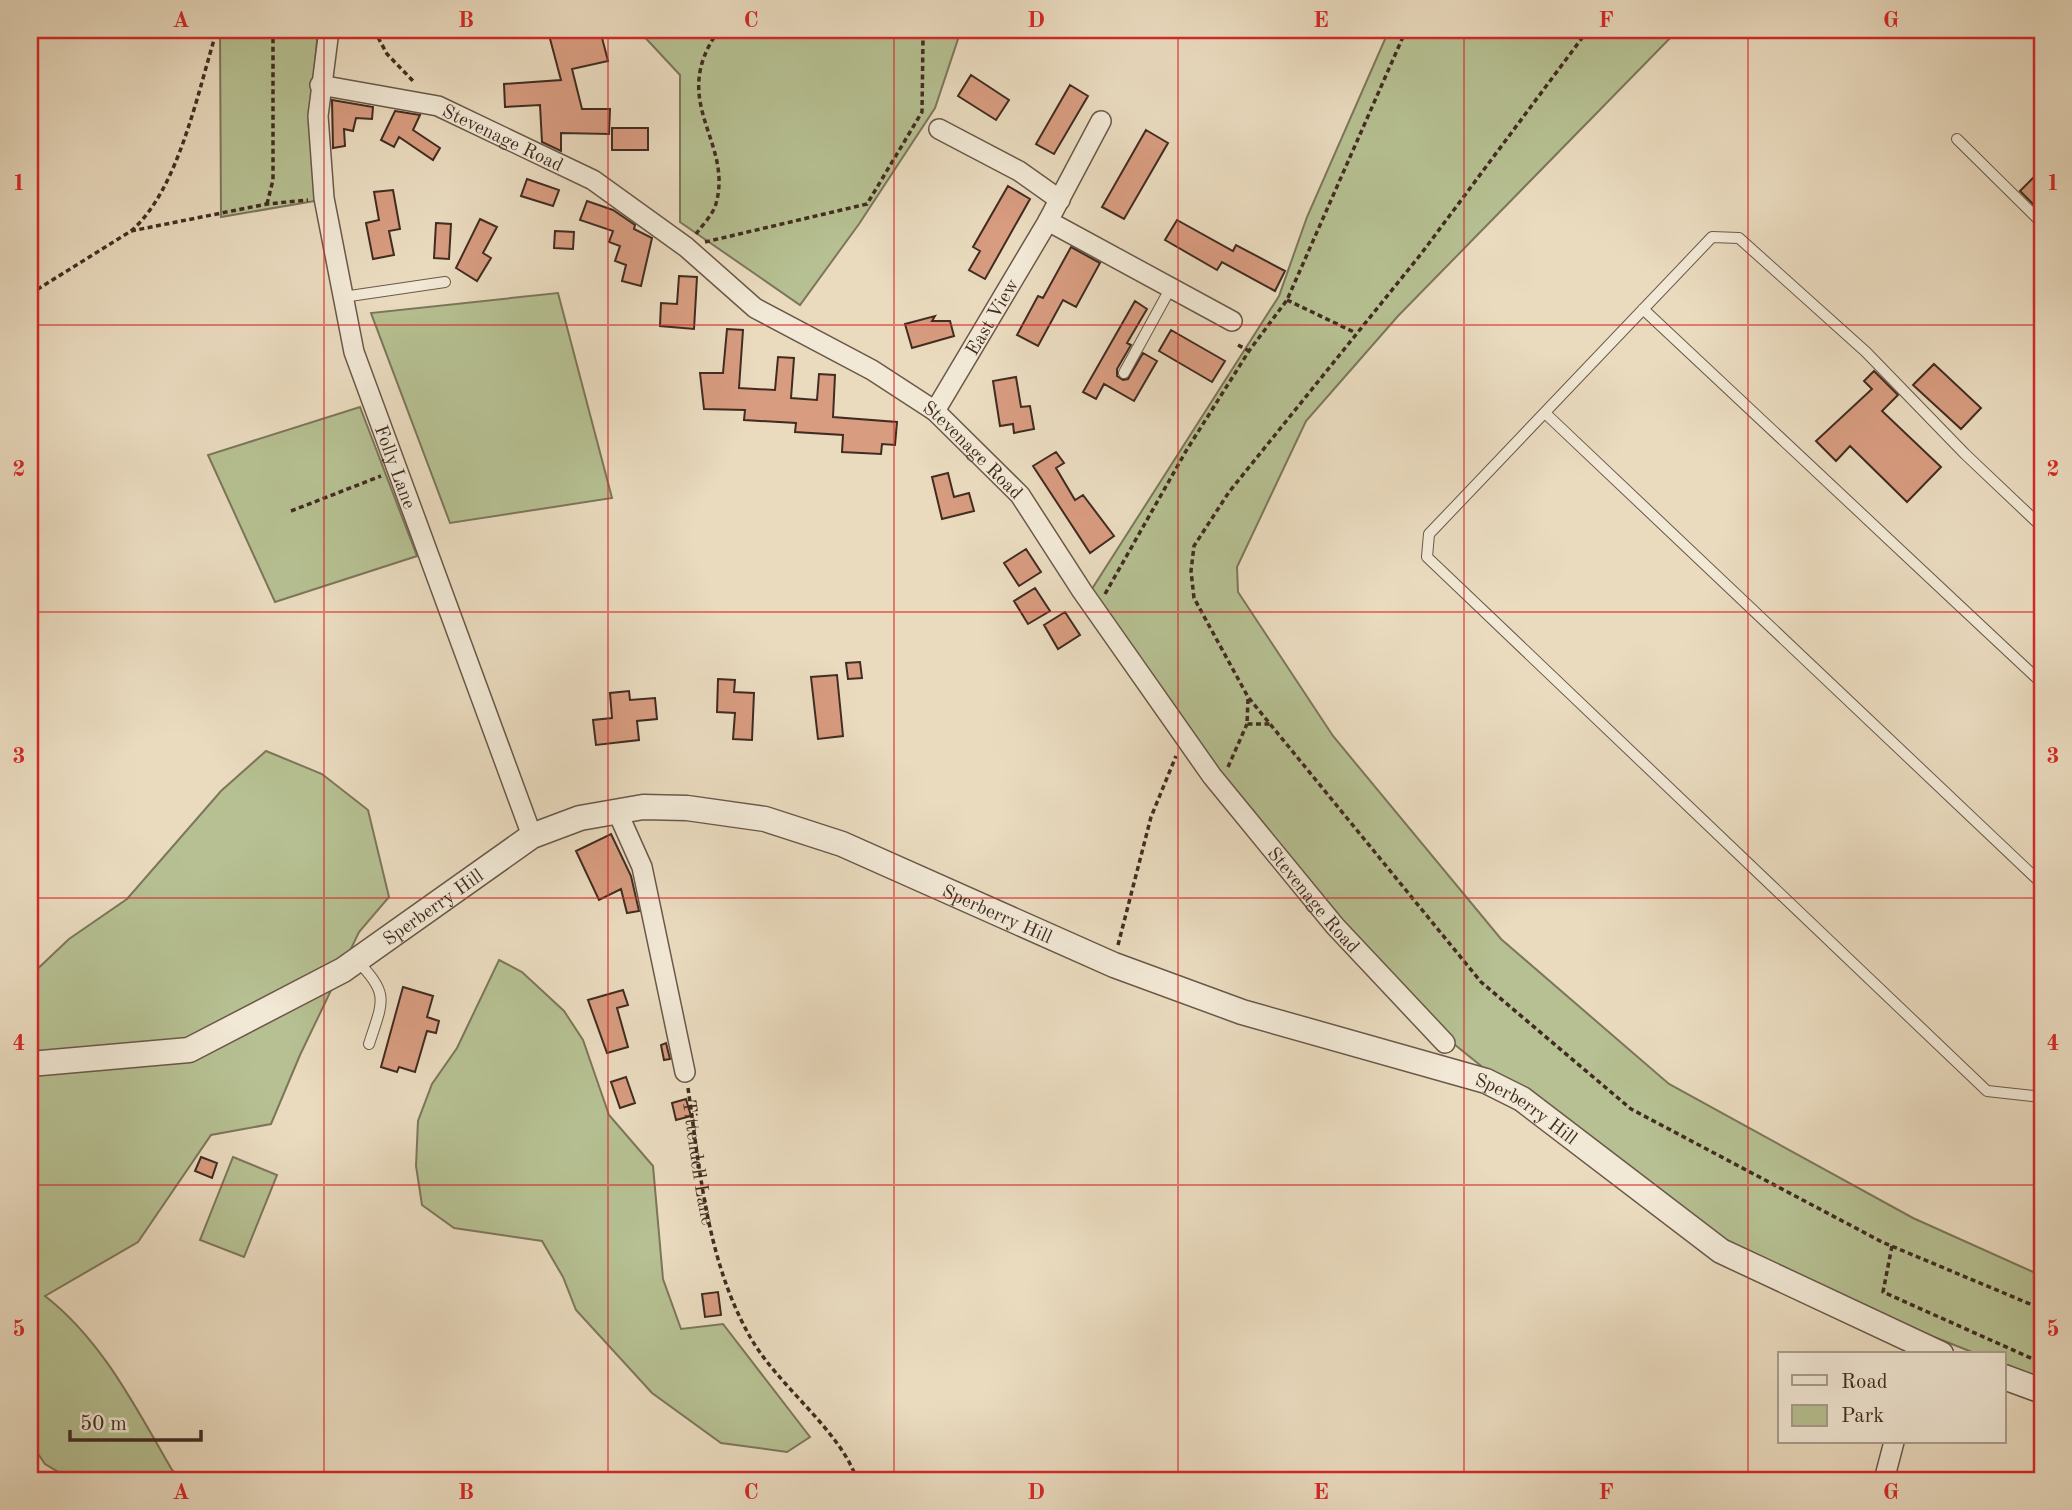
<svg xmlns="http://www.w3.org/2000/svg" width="2072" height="1510" viewBox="0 0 2072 1510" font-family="'Old Standard TT',serif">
<rect width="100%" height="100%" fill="#eadbbf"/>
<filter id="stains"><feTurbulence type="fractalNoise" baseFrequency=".00286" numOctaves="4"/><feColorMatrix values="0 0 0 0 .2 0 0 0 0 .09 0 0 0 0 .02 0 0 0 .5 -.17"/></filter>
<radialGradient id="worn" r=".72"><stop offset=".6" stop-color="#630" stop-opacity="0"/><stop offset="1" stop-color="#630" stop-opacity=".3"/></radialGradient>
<!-- green -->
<path fill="#b6c092" stroke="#7c765a" stroke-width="2" d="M220,30H318L310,116L315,201L221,217Z
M638,30H961L935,108L859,224L800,305L680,222V75Z
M1389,30H1678L1398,316L1306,421L1237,567L1238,592L1333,736L1501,939L1669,1084L1913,1218L2042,1276V1380L2004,1365V1354H1977L1881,1316L1724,1242L1491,1074L1454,1044L1340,921L1229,784L1090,592L1279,296L1307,217Z
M558,293L612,498L450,523L371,313Z
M360,407L417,556L275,602L208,455Z
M266,751L322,774L368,810L389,897L359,932L300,1055L271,1124L211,1135L138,1242L45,1296C102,1340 136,1408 172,1470L184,1480H72L45,1464L30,1442V976L69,939L127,899L221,791Z
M499,960L522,972L564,1011L583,1040L609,1115L653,1166L663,1279L681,1329L723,1324L810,1437L787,1452L721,1443L652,1393L576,1310L563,1277L542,1241L454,1228L422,1205L416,1166L418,1121L432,1084L457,1048Z
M233,1157L277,1175L244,1257L200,1240Z"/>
<!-- building -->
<path fill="#d89c80" stroke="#412c21" stroke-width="2" d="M572,30H600L608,61L572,69L582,109H610L609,134L561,133V151L542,142L540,105L505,107L504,84L561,80L549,35Z
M971,75L1009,100L996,120L958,96Z
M1070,85L1088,96L1054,154L1036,144Z
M332,100L373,107L372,119L356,118L353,131L344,129L345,146L333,148Z
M395,111L420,115L413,130L440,148L433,160L399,137L394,147L381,140Z
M612,128H648V150H612Z
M1146,130L1168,143L1124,219L1102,207Z
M2042,169V213L2020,191Z
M527,179L559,190L553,206L521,196Z
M1008,186L1030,199L985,279L969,270L980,251L973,247Z
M393,190L400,229L389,231L394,255L373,259L366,223L379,220L374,192Z
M587,201L613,210L635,225L634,229L652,238L641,286L622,281L626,265L615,261L620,246L609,242L613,231L580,220Z
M480,219L497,227L483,253L491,258L477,281L456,268Z
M1177,220L1233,251L1236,245L1285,271L1275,291L1222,262L1217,270L1165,240Z
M436,223L451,224L449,259L434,258Z
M555,231L574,232L573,249L554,248Z
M1071,247L1100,263L1076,307L1063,300L1038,346L1017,335L1038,296L1043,298Z
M679,276L697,277L694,329L660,326L661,303L677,304Z
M1135,301L1147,309L1127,343L1131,345L1117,369V376L1123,380L1128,379L1143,353L1157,361L1134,401L1104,384L1096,399L1083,392Z
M935,316L932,321H950L954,336L912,348L905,324Z
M727,329L743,330L739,388L775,390L778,357L794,358L791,398L817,400L819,374L835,375L833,417L897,422L895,445L882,444L881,454L842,452L843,435L795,432L796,423L744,420L745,410L704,409L700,373H723Z
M1171,330L1225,361L1212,382L1159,351Z
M1934,364L1981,408L1961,429L1913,385Z
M1874,371L1898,395L1882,411L1941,467L1907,502L1850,446L1836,461L1816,441L1872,389L1864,381Z
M1016,377L1021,407L1030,406L1034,429L1014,433L1013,424L1000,426L993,381Z
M1056,452L1064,463L1056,468L1075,500L1083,495L1114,536L1090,553L1033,466Z
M948,473L954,497L969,493L974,511L942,519L932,477Z
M1026,549L1041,572L1019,586L1004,563Z
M1035,588L1050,611L1028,624L1014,601Z
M1065,612L1080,635L1058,649L1044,625Z
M860,662L862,678L848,679L846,663Z
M837,675L843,736L818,739L811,677Z
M718,679L735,680L734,692L754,693L752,740L733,739L735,713L717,712Z
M629,691L630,700L655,698L657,719L637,721L639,740L596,745L593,720L612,718L610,693Z
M611,834L631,876L639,911L627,913L621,889L599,900L576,851Z
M403,987L433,996L427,1017L439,1021L436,1033L427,1031L415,1072L399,1067L397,1072L381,1067Z
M623,990L628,1005L617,1008L628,1047L607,1053L588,1000Z
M666,1043L670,1059L664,1060L661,1045Z
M626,1077L635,1103L620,1108L611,1082Z
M686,1099L691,1116L676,1120L672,1103Z
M201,1157L217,1163L212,1178L195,1171Z
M718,1292L721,1315L705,1317L702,1294Z"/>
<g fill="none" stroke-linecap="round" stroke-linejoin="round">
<defs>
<path id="service" d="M1957,139L2042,223
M343,297L445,282
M1643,309L2042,683
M1124,373L1170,289
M1545,413L2042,884
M2042,527L1965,454L1866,352L1739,238L1712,237L1429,534L1427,557L1987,1091L2042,1097
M357,961C391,994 382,1003 369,1044"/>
<g id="minor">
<path id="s2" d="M329,30L318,116L324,198L354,352L532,836"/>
<path id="s3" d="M320,85L438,106L593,180L686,247L755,308L872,370L935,411L1020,495L1082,591L1212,776L1335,926L1445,1043"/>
<path d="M939,129L1019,171L1060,200"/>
<path d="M1048,221L1232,321"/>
<path id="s4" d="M935,411L1048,221L1101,121"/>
<path d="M617,811L642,867L685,1072"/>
<path d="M1884,1480L1894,1442"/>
</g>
<g id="tertiary">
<path id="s5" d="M30,1064L189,1050L343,970L532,836L580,818L643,807L687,808L765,819L842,844L1114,965L1242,1012L1486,1081L1522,1099L1721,1251L1941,1354"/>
<path d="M2004,1377L2042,1391"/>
</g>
</defs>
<!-- service casing -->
<use href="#service" stroke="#6b5848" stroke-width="12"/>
<!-- minor casing -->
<use href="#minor" stroke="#6b5848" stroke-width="22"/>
<!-- tertiary casing -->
<use href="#tertiary" stroke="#6b5848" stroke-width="27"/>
<!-- path -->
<g stroke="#412c21" stroke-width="3.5" stroke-dasharray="5 3.5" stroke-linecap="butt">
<path d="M374,30L387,54L415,83"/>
<path d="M1588,30L1421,254L1229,492L1194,546L1191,571L1194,598L1248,697L1481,982L1631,1109L1882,1242L2042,1309"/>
<path d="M267,204L273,180V30"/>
<path d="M131,231C179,190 198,90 217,30"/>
<path d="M696,234C702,226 711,216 715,207C736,142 666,103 719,30"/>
<path d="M705,242L867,204L922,112L923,39L915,30"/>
<path d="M30,294L131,231L267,204L308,200"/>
<path d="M1287,300L1356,333"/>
<path d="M1238,345L1249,351"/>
<path d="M291,511L381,476"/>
<path d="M1105,594L1186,451L1249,351L1287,300L1406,30"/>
<path d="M1248,699L1247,724H1270"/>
<path d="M1228,767L1247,724"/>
<path d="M1118,945L1151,817L1176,756"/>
<path id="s1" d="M688,1088C700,1171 707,1260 749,1335C777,1386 840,1429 857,1480"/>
<path d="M1892,1246L1883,1292L2042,1363"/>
</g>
<!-- service -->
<use href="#service" stroke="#f1e8d5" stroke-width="10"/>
<!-- minor -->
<use href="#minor" stroke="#f1e8d5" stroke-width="19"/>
<!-- tertiary -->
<use href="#tertiary" stroke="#f1e8d5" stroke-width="24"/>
</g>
<!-- grid -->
<path fill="none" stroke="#d62828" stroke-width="2" stroke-opacity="0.55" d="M324,30V1480M608,30V1480M894,30V1480M1178,30V1480M1464,30V1480M1748,30V1480M30,325H2042M30,612H2042M30,898H2042M30,1185H2042"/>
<g text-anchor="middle" stroke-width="5" stroke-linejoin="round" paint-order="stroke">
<!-- street labels -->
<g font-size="19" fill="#412c21" stroke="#f1e8d5">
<text dy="7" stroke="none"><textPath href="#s3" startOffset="192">Stevenage Road</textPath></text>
<text dy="7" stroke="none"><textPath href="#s4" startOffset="110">East View</textPath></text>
<text dy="7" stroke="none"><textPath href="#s3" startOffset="760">Stevenage Road</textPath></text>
<text dy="7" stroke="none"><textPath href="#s2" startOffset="448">Folly Lane</textPath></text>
<text dy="7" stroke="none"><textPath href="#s3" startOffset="1326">Stevenage Road</textPath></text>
<text dy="7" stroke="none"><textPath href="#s5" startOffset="443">Sperberry Hill</textPath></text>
<text dy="7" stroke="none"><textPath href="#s5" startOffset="1054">Sperberry Hill</textPath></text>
<text dy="7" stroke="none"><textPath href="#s5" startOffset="1620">Sperberry Hill</textPath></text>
<text dy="7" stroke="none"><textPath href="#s1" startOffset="75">Tittendell Lane</textPath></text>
</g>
</g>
<!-- margin -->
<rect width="2072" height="1510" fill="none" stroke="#eadbbf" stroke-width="77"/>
<!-- legend -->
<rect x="1778" y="1352" width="228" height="91" fill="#f1e8d5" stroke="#ab9d8d" stroke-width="2"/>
<rect x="1792" y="1375" width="35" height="10" fill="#f1e8d5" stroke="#ab9d8d" stroke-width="2"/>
<text x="1841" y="1388" font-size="21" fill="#412c21">Road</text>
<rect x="1792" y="1405" width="35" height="21" fill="#b6c092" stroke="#ab9d8d" stroke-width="2"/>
<text x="1841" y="1422" font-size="21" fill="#412c21">Park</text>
<!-- scale -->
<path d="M70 1430v10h131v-10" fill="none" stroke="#412c21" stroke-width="3.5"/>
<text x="80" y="1430" font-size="21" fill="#412c21" stroke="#f1e8d5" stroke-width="5" paint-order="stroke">50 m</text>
<rect x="38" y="38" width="1996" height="1434" fill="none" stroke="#d62828" stroke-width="2.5"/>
<g font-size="23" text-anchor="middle" font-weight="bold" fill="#d62828">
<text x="181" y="27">A</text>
<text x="466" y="27">B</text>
<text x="751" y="27">C</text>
<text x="1036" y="27">D</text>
<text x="1321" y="27">E</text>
<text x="1606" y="27">F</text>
<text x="1891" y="27">G</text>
<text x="19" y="190">1</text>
<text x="2053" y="190">1</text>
<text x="19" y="476">2</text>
<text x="2053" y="476">2</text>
<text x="19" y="763">3</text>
<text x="2053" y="763">3</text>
<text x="19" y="1050">4</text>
<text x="2053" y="1050">4</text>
<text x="19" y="1336">5</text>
<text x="2053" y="1336">5</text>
<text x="181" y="1499">A</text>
<text x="466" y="1499">B</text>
<text x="751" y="1499">C</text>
<text x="1036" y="1499">D</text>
<text x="1321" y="1499">E</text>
<text x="1606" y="1499">F</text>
<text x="1891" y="1499">G</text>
</g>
<rect width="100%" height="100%" filter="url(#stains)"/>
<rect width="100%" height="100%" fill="url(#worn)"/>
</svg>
